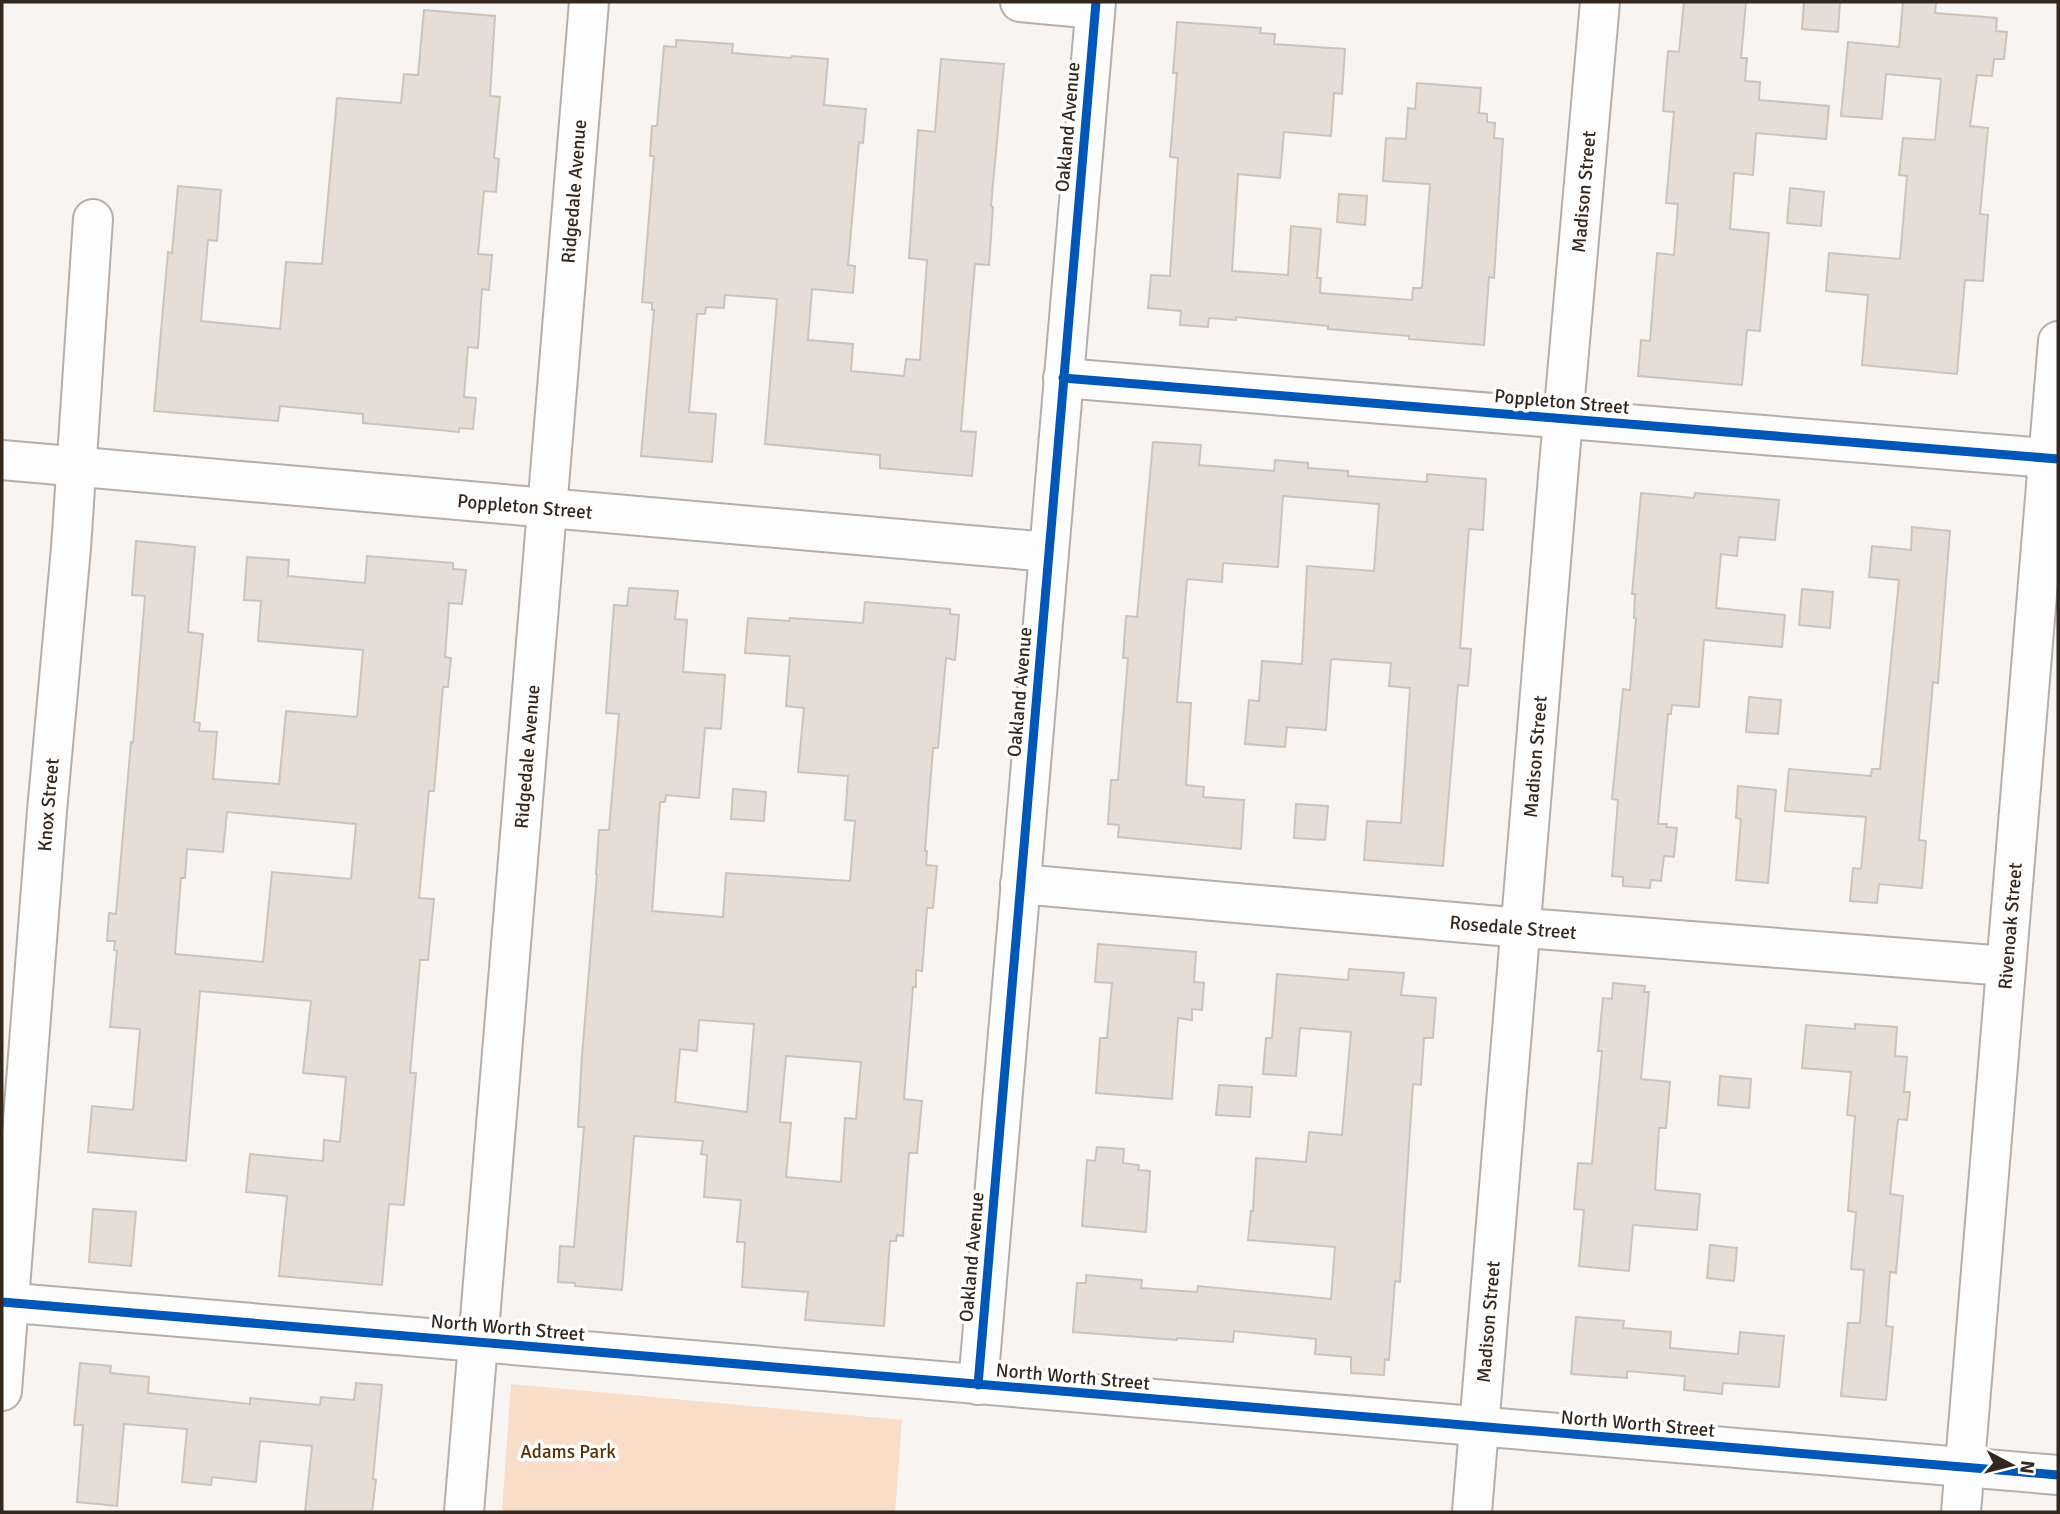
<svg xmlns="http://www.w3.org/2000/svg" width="2060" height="1514" viewBox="0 0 2060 1514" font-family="Signika,sans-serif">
<rect width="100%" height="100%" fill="#f7f4f1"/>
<!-- green -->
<path fill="#f9ddc8" d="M511,1384L902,1420L895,1512H502Z"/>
<!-- building -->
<path fill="#e5ddd6" stroke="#cac4be" stroke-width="2" fill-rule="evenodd" d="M1684,2H1746L1741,58H1747L1745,81L1760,82L1759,100L1829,106L1826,139L1756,133L1753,175L1734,173L1730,229L1769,233L1760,331L1747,330L1742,385L1638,376L1641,340L1650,341L1657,253L1674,255L1678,204L1666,203L1674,112L1663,111L1668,51L1679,52Z
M1804,2H1840L1838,32L1802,29Z
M1903,2H1936L1935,13L1997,18L1996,31L2007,32L2004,59H1994L1992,76L1977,75L1970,126L1988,128L1980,214L1988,215L1983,281L1965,280L1957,374L1862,365L1868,295L1826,291L1829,253L1900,259L1907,176L1899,175L1903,138L1935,140L1941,79L1886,74L1882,119L1841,116L1848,42L1899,47Z
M424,10L495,16L490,96L500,97L494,158L499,159L496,192L484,191L478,254L492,255L489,290L482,289L478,348L468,347L464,397L476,398L473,429L459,428V432L363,423V414L280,406L278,421L154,411L168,252L172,253L178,186L221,190L217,241L208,240L201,321L280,329L286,262L322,264L337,98L401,103L404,74L418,75Z
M1177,22L1261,28L1260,33L1275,34L1274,44L1345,49L1342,94L1334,93L1331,136L1284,132L1280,178L1238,174L1232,271L1288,275L1291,226L1321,229L1317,278H1321L1320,293L1412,300L1413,288H1422L1430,184L1383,181L1386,138L1406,139L1408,108L1415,109L1417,83L1481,88L1479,113L1487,114V122L1495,123L1494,138L1503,139L1494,278L1489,277L1484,345L1409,339V336L1328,329V326L1236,317V320L1209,318L1208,327L1180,325L1181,311L1148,308L1151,275L1170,276L1178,158L1170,157L1177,73H1173Z
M676,40L733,44L732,53L791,58L792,56L828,59L824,105L866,109L863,143L859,142L848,265L855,266L853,293L812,289L808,340L853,344L851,371L904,376L906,359L920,360L927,260L909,258L918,130L935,132L941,59L1004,64L991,206L993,207L989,265L975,264L965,381L961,431L976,432L972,476L880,468V455L765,444L777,299L725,295L724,308L706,307L705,314H697L689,412L716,414L712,462L641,456L654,310H652V303L642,302L654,156H650L652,126H657L664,46L676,47Z
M1790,188L1824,192L1821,226L1787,223Z
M1339,194L1367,196L1365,225L1337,222Z
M1153,442L1201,445L1199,465L1274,471L1275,460L1308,463V468L1348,471V476L1427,482V474L1486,479L1483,530L1469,529L1460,648L1471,649L1468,686L1458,685L1443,866L1364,860L1367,821L1401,823L1410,688L1389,686L1391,663L1331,659L1326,730L1287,727L1285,747L1245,744L1249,700L1259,701L1262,661L1302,664L1307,566L1374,571L1379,504L1283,496L1278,567L1223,563L1222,582L1187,579L1177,702L1191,703L1186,785L1204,787L1203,797L1244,800L1241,849L1118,837L1119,825L1108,824L1111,780H1118L1128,658H1123L1126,616L1137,617Z
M1641,493L1694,498L1695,493L1779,500L1775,540L1739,537L1737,556L1721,554L1716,608L1785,615L1782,647L1704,640L1699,707L1672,705L1671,714H1668L1658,824H1667L1666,827L1677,828L1674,857L1664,856L1661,881L1651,880L1650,888L1623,886V877L1612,876L1618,800L1612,799L1623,689L1630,690L1636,618H1634L1635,594H1632Z
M1912,527L1950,531L1938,683L1933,682L1919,840L1926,841L1922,888L1879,884L1877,903L1850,901L1853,868L1861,869L1866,817L1785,811L1789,769L1871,776L1872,769H1880L1899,580L1869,577L1872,546L1911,550Z
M136,541L195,547L188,632L203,634L194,722L200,723L199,731L217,732L213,779L279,784L286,711L357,717L363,650L258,641L261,601L244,600L247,557L289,560L288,576L365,583L367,556L453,563V569L466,570L462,604L449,603L445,657L451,658L448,687H443L434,791H429L419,898L434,899L428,960H420L410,1073H416L404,1205L389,1204L382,1285L279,1276L287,1196L246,1192L250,1154L323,1161L324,1140L340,1142L346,1077L303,1073L311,1001L200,991L186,1161L88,1152L92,1106L133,1110L140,1029L110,1027L117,951L114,950L115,941H107L109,913L116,914L131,742L133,743L145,596L132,595ZM227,812L356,824L351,879L272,872L263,962L175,954L181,878H185L187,849L223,852Z
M629,588L678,591L675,619L687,620L683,672L725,675L721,729L705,728L699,798L666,795L665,802H660L652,911L723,917L726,873L850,881L855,821L845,820L848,776L798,772L804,708L786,706L790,656L745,653L748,618L789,621L790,618L863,623L865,602L950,609V614L959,615L955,660L946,658L938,748H933L925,851H927L926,865L937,866L933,908H927L922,971L916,970V987H913L904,1099L922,1101L917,1153H909L903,1236L897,1235L896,1241H890L884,1326L805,1320L808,1292L742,1287L745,1242H737L741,1200L704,1197L707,1155L701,1154L703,1141L634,1136L622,1290L575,1286V1283L558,1282L560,1246L574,1247L584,1127H578L582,1056L597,874H596L599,830H609L619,714L606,713L614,605L627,606ZM699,1020L754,1024L747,1112L675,1102L680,1049L697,1051ZM786,1056L861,1062L856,1119L845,1118L841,1182L786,1177L791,1123L780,1122Z
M1802,589L1833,592L1830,628L1799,625Z
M1749,697L1781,700L1778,734L1746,732Z
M1738,786L1776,790L1768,883L1736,880L1741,819L1736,818Z
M733,789L766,792L764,821L731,819Z
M1296,804L1328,806L1325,840L1294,838Z
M1098,944L1196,952L1194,982L1204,983L1202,1010L1192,1009V1020L1178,1018L1172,1099L1096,1093L1100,1038H1107L1112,983L1095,982Z
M1349,969L1404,973L1401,995L1436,998L1433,1038H1424L1421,1085L1413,1084L1400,1282L1395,1281L1389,1360L1385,1359L1384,1375L1351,1373V1357L1315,1354L1316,1339L1234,1331L1233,1342L1177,1338V1340L1073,1332L1077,1283H1086V1275L1142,1280L1141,1288L1197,1292L1198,1286L1331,1299L1335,1247L1248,1240L1251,1211H1253L1256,1158L1306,1162L1309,1132L1342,1135L1351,1032L1300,1028L1296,1076L1263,1074L1266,1038H1272L1277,974L1348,980Z
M1613,983L1645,986L1644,992H1649L1641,1079L1670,1082L1666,1128H1659L1655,1190L1700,1194L1697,1230L1633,1225L1629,1271L1579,1266L1584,1210L1574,1209L1578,1163L1592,1164L1602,1051H1598L1603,998L1612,999Z
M1855,1024L1897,1027L1895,1056L1907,1057L1904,1092H1910L1907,1120L1898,1119L1890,1194L1903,1196L1896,1273L1890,1272L1886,1326L1893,1327L1886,1400L1841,1396L1848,1323H1860L1864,1270L1851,1269L1856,1212L1848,1211L1855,1116L1847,1115L1851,1072L1802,1068L1806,1025L1855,1029Z
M1720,1076L1751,1079L1749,1108L1718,1105Z
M1219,1085L1252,1087L1250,1117L1216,1115Z
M1097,1147L1124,1149L1123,1163L1139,1165L1138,1170L1150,1171L1146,1232L1082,1226L1087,1160L1095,1161Z
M93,1209L136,1212L131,1266L89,1262Z
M1710,1245L1737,1248L1734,1281L1707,1278Z
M1576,1317L1624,1321L1623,1328L1671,1332L1670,1348L1738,1354L1740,1332L1784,1336L1779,1387L1723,1383L1722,1394L1684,1390L1685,1376L1627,1371V1378L1571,1374Z
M80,1363L111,1366L110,1373L149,1377L148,1393L250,1404V1398L320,1405L321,1397L354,1400L356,1383L382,1385L373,1479L376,1480L372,1512H305L312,1446L260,1441L256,1482L212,1477L211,1485L182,1482L187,1429L124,1424L117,1506L77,1502L83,1425H74Z"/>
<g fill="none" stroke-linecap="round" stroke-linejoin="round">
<defs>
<g id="minor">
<path d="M1020,2L1095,9"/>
<path d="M1063,378L2058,459"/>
<path id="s1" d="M2,460L1049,552"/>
<path id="s2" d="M1020,884L1488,925L2006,966"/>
<path d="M2,1302L2058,1475"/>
<path d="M978,1385L1096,2"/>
<path id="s3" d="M2,1391L47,811L71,548L93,219"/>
<path id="s4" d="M464,1512L589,2"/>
<path id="s5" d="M1472,1512L1559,465L1600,2"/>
<path id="s6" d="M1961,1512L2058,341"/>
</g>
</defs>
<!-- minor casing -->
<use href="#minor" stroke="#b6afa9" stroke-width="42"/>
<!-- minor -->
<use href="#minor" stroke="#fefdfd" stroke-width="38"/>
<defs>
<path id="cycleway" d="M1063,378L2058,459
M2,1302L2058,1475
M978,1385L1096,2"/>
</defs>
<!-- cycleway casing -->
<use href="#cycleway" stroke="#fff" stroke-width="13"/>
<!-- cycleway -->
<use href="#cycleway" stroke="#0057b8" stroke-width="9"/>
</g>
<g text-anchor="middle" stroke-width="7" stroke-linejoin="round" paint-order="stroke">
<!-- street labels -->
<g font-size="19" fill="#34281e" stroke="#fff">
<text transform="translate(1067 127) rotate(-85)" y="7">Oakland Avenue</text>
<text dy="7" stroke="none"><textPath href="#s4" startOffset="1325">Ridgedale Avenue</textPath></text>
<text dy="7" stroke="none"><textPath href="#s5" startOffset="1325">Madison Street</textPath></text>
<text transform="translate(1562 401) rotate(5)" y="7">Poppleton Street</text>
<text dy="7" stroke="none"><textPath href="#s1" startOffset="525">Poppleton Street</textPath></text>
<text transform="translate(1019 692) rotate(-85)" y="7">Oakland Avenue</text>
<text dy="7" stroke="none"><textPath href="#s4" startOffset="758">Ridgedale Avenue</textPath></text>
<text dy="7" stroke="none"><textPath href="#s5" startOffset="758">Madison Street</textPath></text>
<text dy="7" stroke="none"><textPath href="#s3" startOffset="588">Knox Street</textPath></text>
<text dy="7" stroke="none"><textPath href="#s6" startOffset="588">Rivenoak Street</textPath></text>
<text dy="7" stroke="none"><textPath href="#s2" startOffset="495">Rosedale Street</textPath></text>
<text transform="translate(971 1257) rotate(-85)" y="7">Oakland Avenue</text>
<text dy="7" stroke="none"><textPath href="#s5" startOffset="191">Madison Street</textPath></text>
<text transform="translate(508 1327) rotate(5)" y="7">North Worth Street</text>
<text transform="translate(1073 1376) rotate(5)" y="7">North Worth Street</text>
<text transform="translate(1638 1423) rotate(5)" y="7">North Worth Street</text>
</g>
<!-- park labels -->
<g font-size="19" fill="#5b2f01" stroke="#fff">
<text x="568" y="1458">Adams Park</text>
</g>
</g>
<!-- border -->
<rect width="2060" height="1514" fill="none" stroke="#34281e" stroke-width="7"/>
<!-- north arrow -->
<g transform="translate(2011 1465) rotate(97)" stroke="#ffffff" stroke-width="5" paint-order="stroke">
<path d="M0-5L12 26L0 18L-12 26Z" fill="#34281e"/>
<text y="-10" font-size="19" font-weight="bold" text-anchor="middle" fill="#34281e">N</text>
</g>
</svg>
